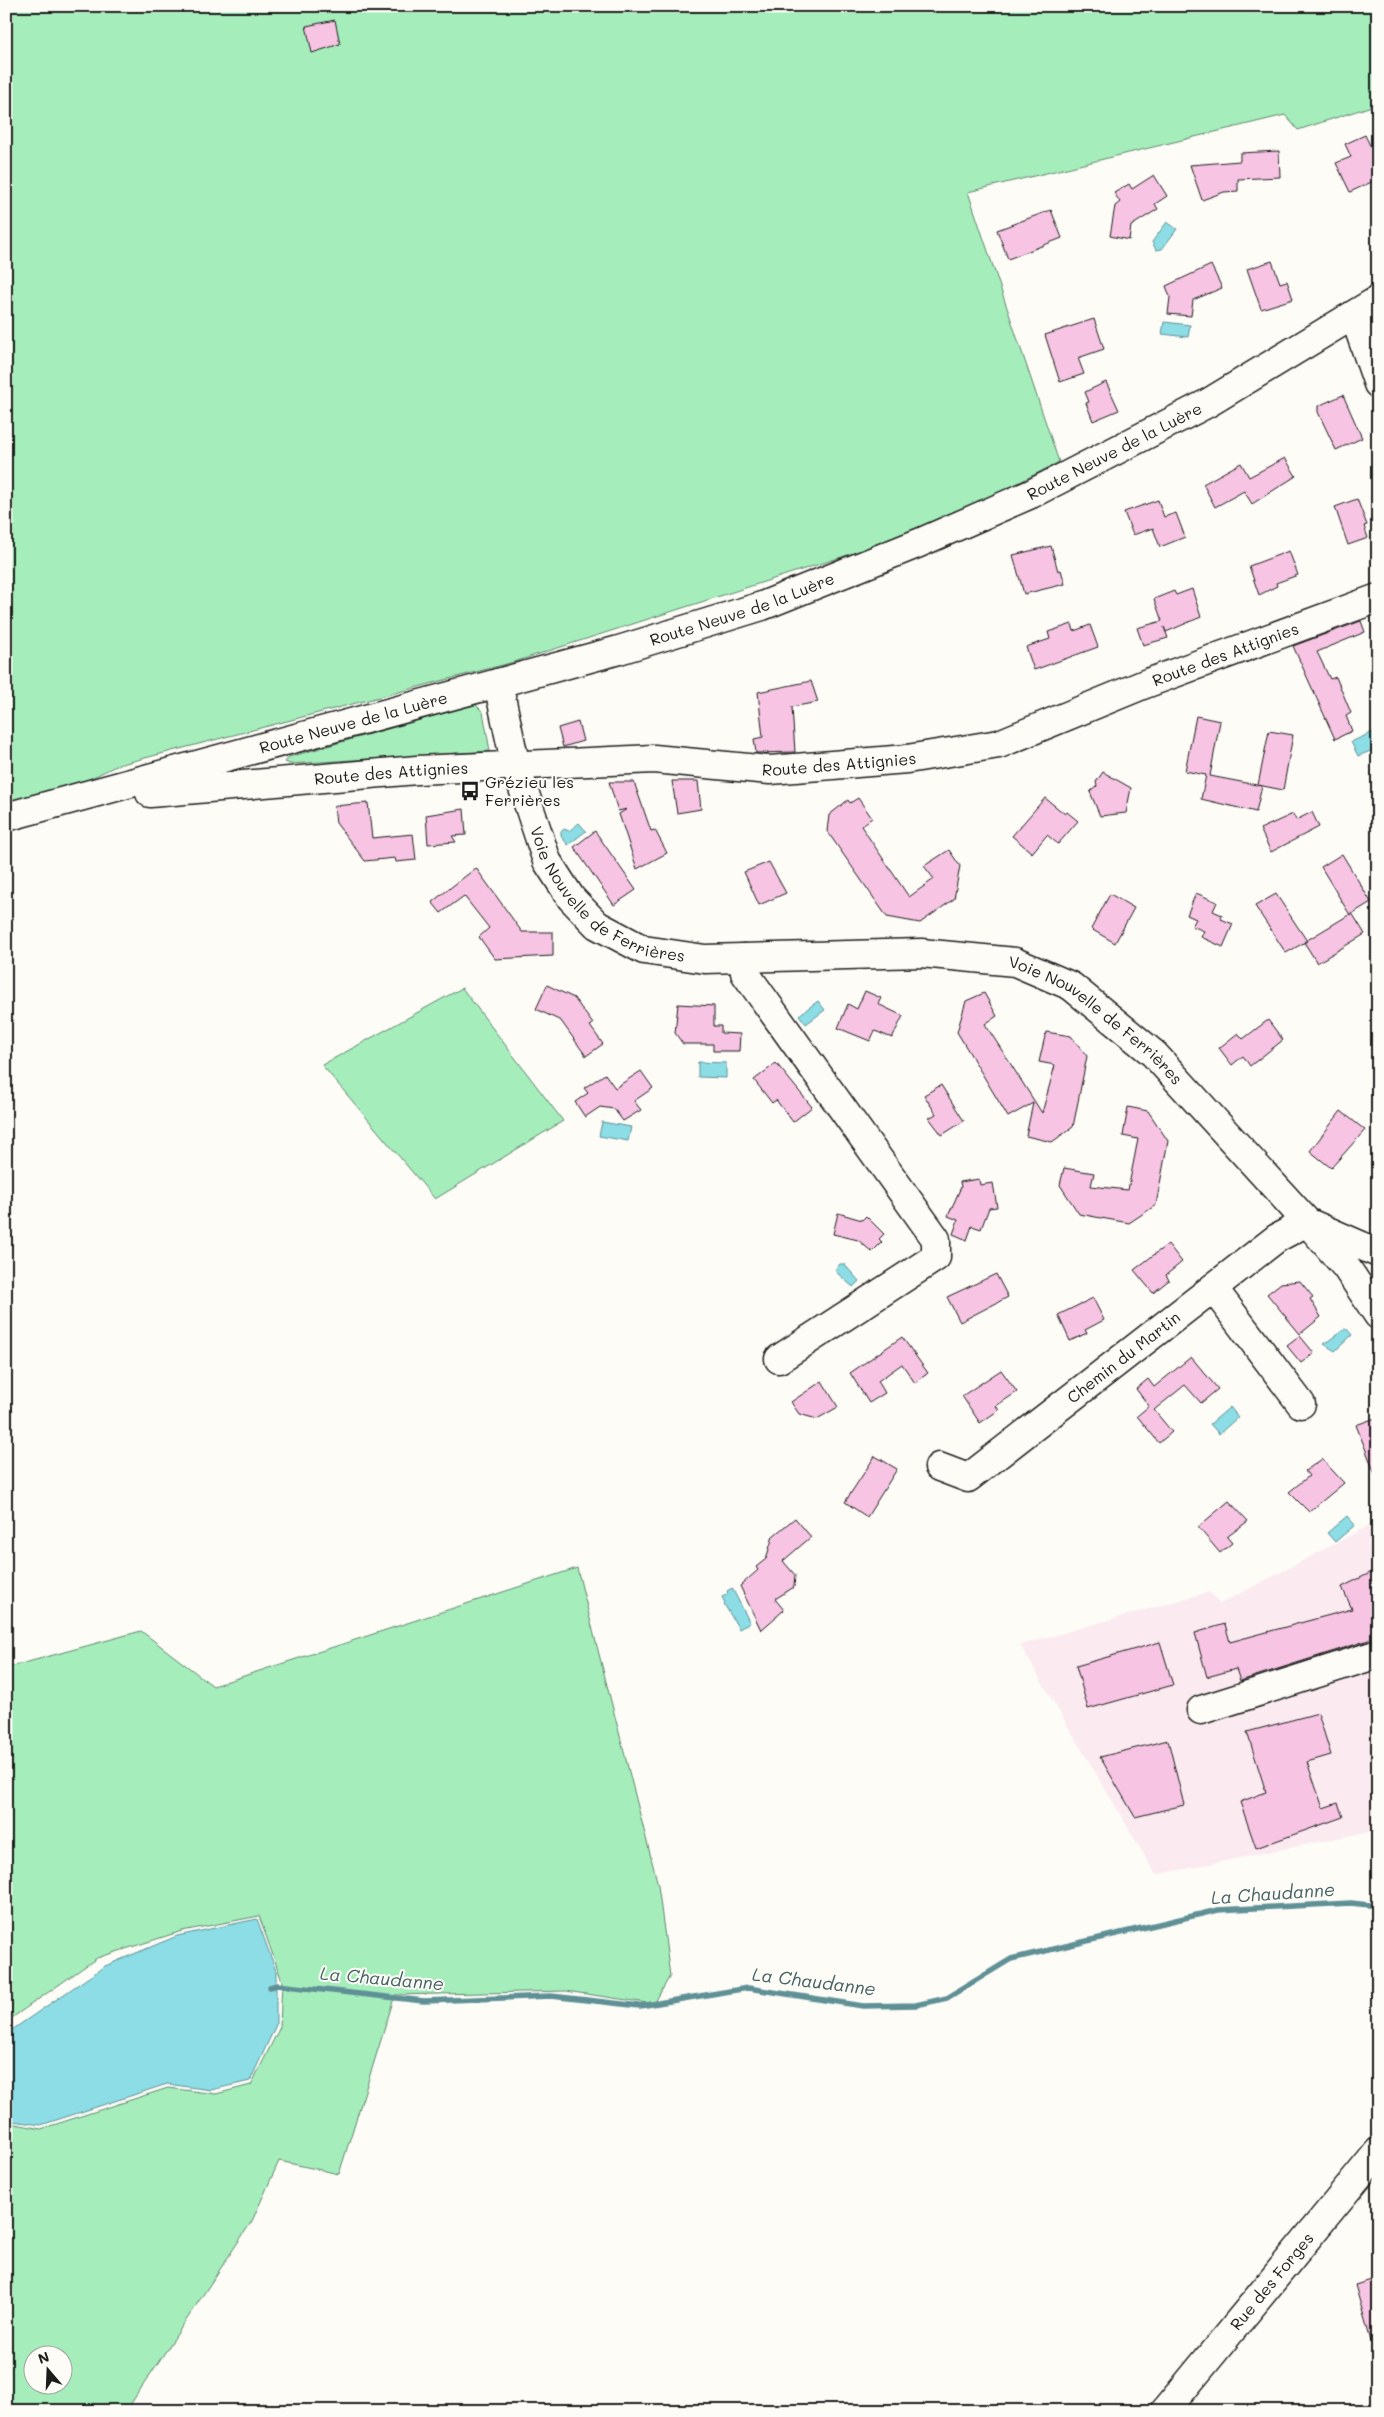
<svg xmlns="http://www.w3.org/2000/svg" width="1384" height="2417" viewBox="0 0 1384 2417" font-family="Mali,sans-serif">
<rect width="100%" height="100%" fill="#fdfcf7"/>
<filter id="ink" filterUnits="userSpaceOnUse"><feTurbulence type="fractalNoise" baseFrequency=".02" numOctaves="2"/><feDisplacementMap in="SourceGraphic" scale="10" xChannelSelector="R" yChannelSelector="G"/><feConvolveMatrix kernelMatrix="1 2 1 2 8 2 1 2 1" color-interpolation-filters="sRGB"/></filter>
<g filter="url(#ink)">
<!-- built -->
<path fill="#fbebf1" d="M1378,1521V1830L1156,1875L1020,1645L1209,1592L1220,1604Z"/>
<!-- green -->
<path fill="#a5eebc" stroke="#60856c" fill-rule="evenodd" d="M6,6H1378V104L1298,130L1285,115L968,192L1059,462L926,530L514,662L118,765L54,796L6,808Z
M475,704L483,712L490,751L290,764L285,762L289,757Z
M462,988L563,1121L435,1199L322,1065Z
M577,1568L658,1885L670,1976L654,2004L566,1991L395,1995L339,2174L279,2161L252,2221L126,2411H6V2122L41,2129L168,2088L216,2094L251,2085L280,2027L282,1981L259,1916L182,1931L97,1958L6,2022V1668L141,1631L213,1686ZM32,2354H62V2384H32Z"/>
<!-- water -->
<path fill="#8cdde5" stroke="#5f9095" d="M1167,222L1177,229L1162,249L1156,250L1152,242Z
M1164,322L1190,325L1188,337L1162,334Z
M1375,731L1378,733V748L1358,756L1351,742Z
M579,823L586,831L568,845L561,836V832L564,829L569,831Z
M818,1001L825,1010L806,1024L799,1015Z
M698,1062L726,1063V1078L698,1077Z
M602,1122L631,1127L628,1141L599,1136Z
M840,1264H844L859,1281L853,1287L836,1272V1268Z
M1346,1328L1352,1335L1335,1351L1324,1344Z
M1230,1407L1238,1417L1219,1434L1210,1424Z
M1347,1516L1355,1525L1335,1542L1327,1533Z
M732,1588L750,1623L739,1629L724,1604L725,1603L722,1597L728,1594L727,1591Z
M257,1919L276,1971V2025L250,2081L211,2090L167,2084L41,2125L12,2121L6,2097V2034L105,1966L177,1936Z"/>
<g fill="none" stroke-linecap="round" stroke-linejoin="round">
<!-- stream -->
<path stroke="#5f9095" stroke-width="5.5" d="M270,1987L277,1985L424,2001L551,1996L640,2006L748,1988L863,2006L916,2005L947,1998L1011,1959L1218,1910L1351,1903L1378,1906"/>
</g>
<!-- building -->
<path fill="#f7c4e3" stroke="#1c1c1c" d="M335,20L340,44L312,53L306,26Z
M1365,135L1378,162V179L1350,192L1336,163L1351,157L1345,144Z
M1279,151L1280,177L1238,179V191L1224,192L1202,200L1190,165L1240,161V153Z
M1154,175L1167,196L1155,204L1158,209L1131,226L1129,240L1110,236L1115,206L1120,202L1114,193L1129,184L1132,189Z
M1051,210L1062,238L1008,259L997,230Z
M1272,261L1280,283L1287,281L1293,299L1261,309L1247,269Z
M1211,265L1222,288L1193,300L1191,316L1168,314L1170,297L1166,286Z
M1094,319L1104,349L1078,358L1084,374L1060,382L1045,335Z
M1106,382L1119,410L1093,421L1086,403L1089,402L1085,392Z
M1343,395L1362,438L1336,450L1318,412V406Z
M1285,458L1296,476L1252,504L1244,491L1215,507L1203,484L1241,463L1249,477Z
M1357,499L1367,525L1364,526L1368,538L1348,545L1335,507Z
M1158,500L1164,517L1176,513L1185,537L1160,547L1153,528L1133,535L1124,512Z
M1051,546L1058,571L1061,570L1065,584L1024,594L1013,555Z
M1289,551L1298,575L1276,583L1277,586L1259,595L1249,566Z
M1192,589L1201,617L1166,632L1164,627L1168,638L1143,645L1137,628L1162,621L1154,599L1174,591L1176,595Z
M1361,621L1365,632L1317,652L1330,679L1336,677L1351,713L1346,716L1352,731L1335,739L1293,646Z
M1072,624L1074,631L1090,625L1098,647L1034,670L1026,647L1050,639L1048,632Z
M811,681L818,702L792,707L795,752L756,753L754,739L763,737L758,692Z
M1196,716L1220,721L1210,776L1262,786L1256,812L1201,799L1206,775L1185,771Z
M578,722L583,741L563,747L558,728Z
M1269,731L1293,735L1283,790L1258,785Z
M1103,772L1131,788L1126,813L1100,816L1090,792L1097,786L1096,782Z
M672,781H698L701,809L677,813Z
M609,782H634L651,831L655,830L667,853L637,869L619,814L627,809L618,811Z
M858,798L872,818L861,826L909,897L934,879L924,866L949,850L960,866L954,899L920,923L887,917L827,831L829,815L848,800L850,803Z
M1045,798L1065,814L1067,812L1078,821L1058,844L1047,835L1032,853L1012,836Z
M368,803L372,838L413,834L416,860L396,862L395,858L365,861L336,823L334,806Z
M464,809L466,835L452,836L456,842L428,844L426,815Z
M1312,812L1319,827L1271,852L1260,829L1293,814L1296,820Z
M595,831L636,890L614,905L574,847Z
M1342,854L1371,902L1350,915L1321,867Z
M769,862L786,893L759,905L744,872Z
M476,868L522,932H553V956L495,959L479,937L489,928L464,896L441,913L432,902Z
M1196,893L1217,902L1213,911L1222,915L1221,919L1233,924L1223,947L1201,937L1204,931L1192,926L1196,919L1187,915Z
M1110,894L1134,908L1115,943L1091,929Z
M1276,894L1307,941L1286,953L1255,906Z
M1352,913L1365,934L1317,963L1304,942Z
M547,985L574,998L593,1024L590,1026L603,1044L586,1056L561,1021L536,1009Z
M865,991L881,998L878,1004L903,1016L892,1038L875,1031L870,1041L838,1028L848,1004L857,1009Z
M984,993L997,1016L985,1024L1042,1113L1055,1065L1039,1062L1046,1032L1071,1036L1087,1056L1073,1127L1052,1142L1026,1136L1033,1103L1008,1117L957,1032L966,1001Z
M678,1004L714,1006V1026H721V1033L740,1034L739,1051H713V1044H683L675,1033Z
M1268,1020L1283,1040L1250,1066L1243,1056L1232,1065L1219,1048L1238,1033L1243,1039Z
M776,1063L812,1107L793,1122L776,1100L772,1103L754,1080Z
M641,1071L653,1088L634,1101L641,1110L623,1121L614,1109L600,1107L585,1117L575,1102L588,1093L584,1088L605,1074L615,1088Z
M941,1085L964,1121L942,1135L929,1118L936,1114L924,1095Z
M1128,1107L1148,1111L1168,1141L1156,1205L1129,1223L1079,1214L1060,1185L1064,1168L1094,1173L1091,1186L1128,1190L1138,1139L1123,1136Z
M1341,1111L1365,1130L1331,1168L1310,1151Z
M979,1179L980,1185L993,1183L997,1207L989,1208L981,1229L972,1226L967,1240L953,1234L958,1220L948,1216L961,1187L960,1182Z
M838,1213L862,1220L866,1216L884,1234L879,1239L882,1242L872,1252L858,1240L833,1234Z
M1168,1244L1182,1262L1166,1275L1169,1280L1153,1293L1134,1270Z
M996,1274L1008,1297L960,1322L947,1297Z
M1300,1281L1313,1297L1310,1299L1321,1317L1300,1334L1267,1294L1281,1283Z
M1093,1298L1104,1320L1085,1330L1087,1333L1070,1341L1058,1315Z
M1300,1336L1314,1353L1301,1363L1287,1346Z
M902,1337L928,1373L915,1383L902,1364L878,1381L885,1393L869,1403L850,1373Z
M1191,1357L1218,1389L1201,1403L1185,1385L1154,1410L1172,1432L1159,1443L1137,1416L1149,1406L1136,1389L1148,1379L1154,1387Z
M1001,1370L1017,1392L996,1406L999,1410L980,1423L962,1396Z
M822,1381L838,1407L817,1419L799,1414L791,1402Z
M1378,1417V1479H1377L1356,1425Z
M875,1456L897,1469L867,1517L845,1502Z
M1322,1459L1344,1483L1309,1512L1289,1492L1309,1476L1305,1471Z
M1229,1501L1248,1521L1227,1537L1232,1543L1220,1553L1198,1527Z
M795,1518L811,1537L783,1561L795,1575L794,1587L775,1599L784,1610L761,1630L740,1586L758,1570L756,1567L766,1559L773,1536Z
M1378,1569V1635L1366,1641L1240,1681L1236,1669L1207,1677L1195,1633L1225,1624L1230,1642L1352,1609L1342,1587Z
M1160,1642L1173,1685L1088,1709L1076,1666Z
M1318,1713L1331,1755L1307,1762L1323,1808L1338,1803L1343,1817L1256,1848L1240,1802L1266,1792L1247,1732Z
M1168,1740L1184,1805L1135,1817L1100,1757Z
M1378,2278V2347L1373,2348L1355,2285Z"/>
<g fill="none" stroke-linecap="round" stroke-linejoin="round">
<defs>
<g id="minor">
<path d="M1354,315L1378,384"/>
<path id="s1" d="M498,683L516,767L547,861L571,898L597,925L644,950L705,959L921,953L1015,962L1071,986L1154,1054L1307,1222L1378,1253"/>
<path id="s2" d="M150,793L417,770L654,759L770,770L907,759L999,744L1145,684L1378,598"/>
<path id="s3" d="M6,817L619,650L762,606L919,543L1031,494L1208,403L1378,300"/>
<path d="M744,958L745,973L936,1239V1257L779,1359"/>
<path d="M1315,1231L1346,1267L1378,1315"/>
<path d="M1213,1288L1301,1404"/>
<path id="s4" d="M939,1467L968,1478L1277,1238L1307,1222"/>
<path d="M1201,1710L1378,1654"/>
<path id="s5" d="M1165,2411L1378,2152"/>
</g>
</defs>
<!-- minor casing -->
<use href="#minor" stroke="#1c1c1c" stroke-width="31"/>
<!-- minor -->
<use href="#minor" stroke="#fdfcf7" stroke-width="28"/>
</g>
</g>
<!-- icons -->
<defs>
<symbol id="bus-bare" viewBox="-9 -9 18 18"><path d="M-5-6H5V4H4V6H2V4H-2V6H-4V4H-5ZM-3.5-4V0h7V-4ZM-3.5 1.2v1.5H-2V1.2ZM2 1.2v1.5H3.5V1.2Z" fill="#1c1c1c" stroke="#fdfcf7" stroke-width="2.5" paint-order="stroke"/></symbol>
</defs>
<g fill-rule="evenodd">
<use href="#bus-bare" x="456" y="777" width="28" height="28"/>
</g>
<g text-anchor="middle" stroke-width="4" stroke-linejoin="round" paint-order="stroke">
<!-- street labels -->
<g font-size="16" fill="#1c1c1c" stroke="#fdfcf7">
<text dy="6" stroke="none"><textPath href="#s3" startOffset="1170">Route Neuve de la Luère</textPath></text>
<text dy="6" stroke="none"><textPath href="#s3" startOffset="765">Route Neuve de la Luère</textPath></text>
<text dy="6" stroke="none"><textPath href="#s2" startOffset="1096">Route des Attignies</textPath></text>
<text dy="6" stroke="none"><textPath href="#s3" startOffset="360">Route Neuve de la Luère</textPath></text>
<text dy="6" stroke="none"><textPath href="#s2" startOffset="691">Route des Attignies</textPath></text>
<text dy="6" stroke="none"><textPath href="#s2" startOffset="242">Route des Attignies</textPath></text>
<text dy="6" stroke="none"><textPath href="#s1" startOffset="255">Voie Nouvelle de Ferrières</textPath></text>
<text dy="6" stroke="none"><textPath href="#s1" startOffset="792">Voie Nouvelle de Ferrières</textPath></text>
<text dy="6" stroke="none"><textPath href="#s4" startOffset="228">Chemin du Martin</textPath></text>
<text dy="6" stroke="none"><textPath href="#s5" startOffset="168">Rue des Forges</textPath></text>
</g>
<!-- poi labels -->
<g font-size="16" fill="#1c1c1c" stroke="#fdfcf7" text-anchor="start">
<text x="485" y="788">Grézieu les<tspan x="485" dy="18">Ferrières</tspan></text>
</g>
<!-- water labels -->
<g font-size="18" font-style="italic" fill="#436062" stroke="#fdfcf7">
<text transform="translate(1273 1894) rotate(-4)" y="6">La Chaudanne</text>
<text transform="translate(382 1979) rotate(5)" y="6">La Chaudanne</text>
<text transform="translate(814 1982) rotate(7)" y="6">La Chaudanne</text>
</g>
</g>
<!-- margin -->
<rect width="1384" height="2417" fill="none" stroke="#fdfcf7" stroke-width="25"/>
<rect x="12" y="12" width="1359" height="2392" fill="none" stroke="#1c1c1c" stroke-width="2" filter="url(#ink)"/>
<!-- north arrow -->
<g transform="translate(48 2370) rotate(341)"><circle r="24" fill="#fdfcf7" stroke="#a3a29f"/>
<path d="M0-4L9 19L0 12L-9 19Z" fill="#1c1c1c"/>
<text y="-8" font-size="14" font-weight="bold" text-anchor="middle" fill="#1c1c1c">N</text>
</g>
</svg>
